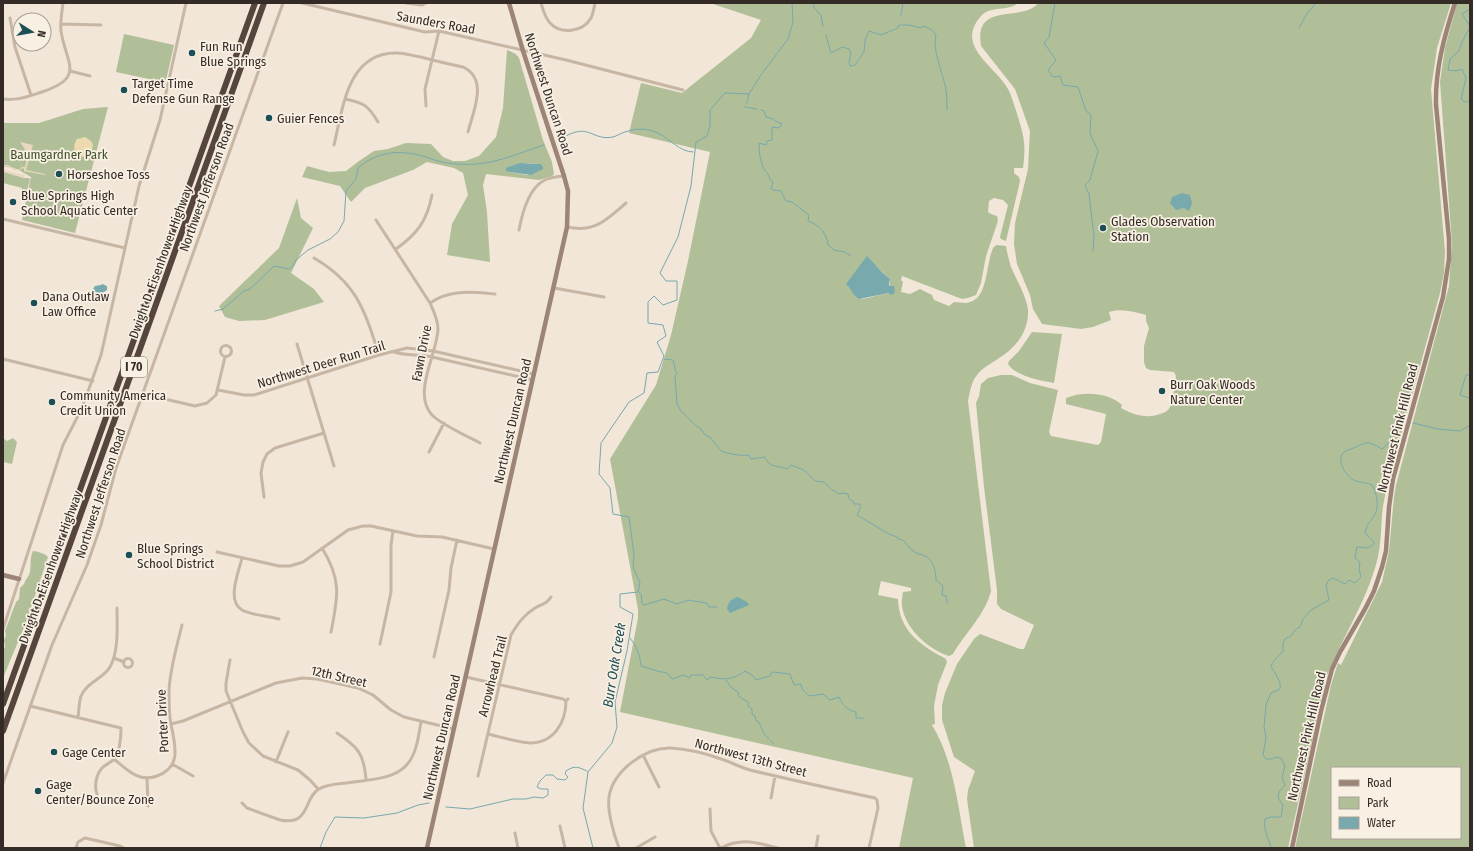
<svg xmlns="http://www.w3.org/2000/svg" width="1473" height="851" viewBox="0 0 1473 851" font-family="'Fira Sans Condensed',sans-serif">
<rect width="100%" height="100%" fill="#f1e6d8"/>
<!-- green -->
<path fill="#b0bf98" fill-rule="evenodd" d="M710,3H1018C1008,12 991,5 981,16C953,48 999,67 1010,93C1014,104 1024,133 1024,143C1025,151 1024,160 1023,168H1014V173L1019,177L1020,181L1006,241L1001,239L1000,237L1008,205L1003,200L994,198L989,201L988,212L991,214L997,216L998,221L986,256L981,283L976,295L968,298L962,299L902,276L901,280L903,282L901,292L910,294L920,289L932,295L934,300L949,306L954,302C960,302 965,304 970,302C988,298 986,263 993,248L996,245L1006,246C1007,253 1009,260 1011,267C1017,281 1026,295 1028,310C1029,331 1016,348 999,358C991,364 983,367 977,375C971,382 970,392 968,401L991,591C985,615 965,633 953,654L949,656C930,650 908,631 903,611C901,605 902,598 903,592L911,591V588L881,581L878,595L898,599C899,631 920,645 946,659L947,662L938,685L934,706L935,724L932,725C954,761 958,807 966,848H899L913,778L620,712L638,618V609L610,459L656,385L671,335L688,261L710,152L629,133L641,83L682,93L751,38L761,20ZM876,266L890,279V286L887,294C877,294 866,301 857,298L851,288Z
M1038,3H1451L1437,48L1431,89L1445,252L1444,273L1440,293L1389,479C1386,491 1383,503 1382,515C1381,530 1381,546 1377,561C1366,603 1341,639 1326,679L1288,848H974L967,799L968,790L975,771L954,757L942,720V705L945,693L957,664L974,639L980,634L1020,649H1024L1034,625L1001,609L997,604V590L984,487L976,403L979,396L981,384L988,378L1001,375H1012L1030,383L1058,390L1049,432L1051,436L1098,445L1101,442L1106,414L1066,404V398C1083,391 1108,392 1122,405L1121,408C1134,415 1146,419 1160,414C1164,413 1168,411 1170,407C1174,398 1174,386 1176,376L1174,372L1150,370L1146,368L1144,362V346L1149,328L1146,321V315C1134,312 1121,308 1109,312L1111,320L1093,327L1081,329L1042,324L1033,309L1030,295L1017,264L1014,244L1015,223L1028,169L1030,131L1015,89L981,46C973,0 1024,23 1038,3Z
M1457,3H1470V848H1295L1331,685L1338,663L1341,665L1382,582L1389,551L1394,497L1396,485L1449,286L1452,243L1440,82L1445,48ZM1332,768H1460V838H1332Z
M124,34L174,45L165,85L163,84V82L116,72Z
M507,50C512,52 516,53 519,58L543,140L552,162L554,174L552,176L539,180L486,174L483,185L487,212L490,262L447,255L452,224L468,195L463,173L454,168L427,162L413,170L365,188L351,202L340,186L302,177L307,166L329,172L346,171L359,161L374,151L388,149L406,143L431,144L443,157L453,161H465L479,156L496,137L503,108ZM526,163L541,164L543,167L527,175L510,172Z
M108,107L75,233L22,220L31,177L17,169L3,166V123H39L83,109Z
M4,172L24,178H29L30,180L27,190L26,191L21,190L22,188L3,183Z
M297,198L301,218L313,228L291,273L314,289L324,302L265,320L239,321L225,317L219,306L279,248Z
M1032,332L1062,334L1054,383C1042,381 1015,376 1008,364L1009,361L1019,351Z
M3,438L7,441L13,438L17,442L12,464L3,462Z
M33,551C37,551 46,554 48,557L25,625L3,678V650L5,647C5,638 2,646 6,635L5,631L16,602L19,599L20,588L24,584C25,580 27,579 29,575C32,568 29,559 33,551Z"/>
<!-- sand -->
<path fill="#eddaae" d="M85,137L91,141L93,145L90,157L87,158L76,155C74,149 73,145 77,139Z"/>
<!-- plaza -->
<path fill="#e9d8bf" d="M20,142L33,145L26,170L45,174V175L24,171V168L16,171L7,166L5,167L4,170L23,175L24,173L25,174L24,178L4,172L3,175V167L5,165H8L17,170L22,168L18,157L22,167H25L28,154Z"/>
<!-- water -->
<path fill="#77a9ad" d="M520,163L541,164L543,167V169L531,175L510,172L506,171V168Z
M1182,193L1190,195L1192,203L1190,209L1189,211L1184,208L1176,210L1170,203L1172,197Z
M867,256L882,272L890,279L889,285L890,286H894L895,293L891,295L889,293L859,299C853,296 851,288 846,284Z
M102,284L107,286V290L100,295L97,294L93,289L95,286L101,285Z
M738,597L747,602L749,605L730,613L727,609C728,602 731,599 738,597Z"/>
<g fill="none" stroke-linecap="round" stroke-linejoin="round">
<!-- stream -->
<path stroke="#77a9ad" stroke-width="1" d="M815,3L813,6L821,16L823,26
M937,3L938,4L940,3
M1055,3L1049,37L1044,43L1056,60L1048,70L1053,77L1060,76L1063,85L1078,87L1086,111L1091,115L1090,133L1098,151L1090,180L1085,185L1089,194L1094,236L1093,251
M901,15L903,3
M900,25H909L921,28L922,26C929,28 932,29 936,35C932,49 942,71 945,85C947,93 947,102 947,110
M1470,26L1462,14L1470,9
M1470,27L1462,42L1459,51L1450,59L1448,70L1456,71L1462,69L1466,78L1461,99L1465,102L1470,101
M1299,28L1308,12L1314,6V3
M826,35L831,53L842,47L849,49L851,53L849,62L850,66L855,65L864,52L865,40L869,31L881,35L898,28L899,25
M747,103L749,94
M745,107L757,109
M761,110L764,111L766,117L773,119L775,121L782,124L779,128L772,127V140L767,141L766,145L759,143C759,152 760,161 764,169C767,174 768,172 770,180L773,182L771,189L773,190L781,191L786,201L792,202L809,215L808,221C819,225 827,233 828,245L834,250L845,252L851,256
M566,136C590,123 592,141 613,137C617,136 621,133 625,132C636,128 647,128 658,133C670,139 680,152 693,152
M215,311L223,309L244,291L250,289L274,266L289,269L293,266L296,260L308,250L330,239L338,232L344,221L346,191L356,179L358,168C374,154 393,150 414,154C422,155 430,159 438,161C450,164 464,165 477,164C500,162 522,152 544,145
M664,359L673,360C675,365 674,369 677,374L675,376L677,404L681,411L695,425L701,429L705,435L710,437L721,451C730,454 740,456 749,455L751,459L765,457C769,468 777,465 787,469L791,465L804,470L815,481L824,482L832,490L835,491L839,494L843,493L848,494L849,499L853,501L854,504H860V509L857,515L889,534L897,537L898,539C907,540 907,547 912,550C916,554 922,554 927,557C934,562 936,572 936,580L943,586L942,595L946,596L947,603
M1470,375H1466L1460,395L1469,398L1470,400
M1413,423L1438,429L1460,431L1470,425
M639,592L641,594L642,604L644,605L664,599L677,604L688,600L707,603L709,607H717
M630,638C637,647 640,655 641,666L661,672C667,672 670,675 672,679L683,675L690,678L691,675H703L707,680L711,677C725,680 733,680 745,671L752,675L756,680L770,676L772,672L790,674L794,685L801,684L802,689L809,696L823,694L830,700L839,697C842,704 848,711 856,712V718H863
M726,680L731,687L739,693L738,696L748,702V706L752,709V714L755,716L756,721L759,722L764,734L769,739
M771,741L774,744
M588,772L612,743L617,727L615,702L627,651L633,614L620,607V594L638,592L640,583L633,567L634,555L629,517L613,514L610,488L599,474L601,443L629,402L644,393L647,373L658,372L664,356L657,342L666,336L663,325L648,323V302L654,296L663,305L677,300V281H666L660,273L678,237L691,186L696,142L707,136L710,126V110L725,93L749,94L761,75L788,39L793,22L792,3
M588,772L583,808L593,848
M446,807L470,809L513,799H526L534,797L543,798L548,795V789H541L537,787L540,781L546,775H553L557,779L565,780L568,777L565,774L566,771C575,765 578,767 587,771
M320,848L326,832L335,817L364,818L397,813L418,805L429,803
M1271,848C1269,839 1263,829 1265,819L1271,817H1281L1283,805L1278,798L1279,792L1285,785L1282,777L1285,766L1281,758L1276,757L1272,759H1266L1263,755L1266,738L1264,727L1266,705L1271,693L1280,689C1282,681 1274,673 1271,666C1274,659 1279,657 1283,651V643L1285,639L1291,636L1296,629L1300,627L1303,619L1311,610L1329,600L1326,585L1329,580L1333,578L1345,584L1349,580L1355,583L1361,577L1359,569L1360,562L1355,558L1357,547L1367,548L1373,545L1374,542L1365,533C1367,524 1369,523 1374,516C1380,507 1377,494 1372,485C1365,482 1358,483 1352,479C1345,474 1336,460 1344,452C1347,450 1352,449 1356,447C1360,445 1366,442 1370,443C1374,444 1378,447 1382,449C1388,445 1390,441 1391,434L1396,431L1403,421"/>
<!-- street -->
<path stroke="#c8b6a4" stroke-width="3" d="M302,3L425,32L439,31L566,60L683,90
M406,3L422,5L426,3
M541,3C543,10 545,18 550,23C561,35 583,32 591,18C593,14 594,8 595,3
M10,18L15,47L31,95
M61,24L101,25
M70,71L90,76
M3,99C17,101 29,96 42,92C86,77 66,64 61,31C60,22 62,12 63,3
M345,99C364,103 368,105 378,122
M426,106L425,89L439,31
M334,145C343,109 347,52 397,53C405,53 413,56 421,57C435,61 449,64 463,67C489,79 473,112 468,132
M3,219L125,248
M376,220L430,303C434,312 438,320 438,329C437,355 412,393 432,415C442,425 467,436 480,443
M567,227C595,233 606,220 626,203
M519,230C522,214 528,190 543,181C549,177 558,177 564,176
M396,249C417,234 427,221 432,195
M314,258C357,283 365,311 379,355
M554,288L604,297
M430,303C450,289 472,292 495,294
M297,344L334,466
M220.5 351a5.5 5.5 0 1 1 11 0a5.5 5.5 0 1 1-11 0Z
M394,352C406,356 420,354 432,357L533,380
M3,359L93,381
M218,390L244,395H254L379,355L407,348L433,351L534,374
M143,394L195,406L207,403L216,395L225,357
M429,452L444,423
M264,497L261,473L263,462L267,454L275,448L324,433
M322,548C342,580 338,597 331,632
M217,552L279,566H290L303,562L348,530L363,526H371L417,536L442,537L494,549
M242,558C239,571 226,601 242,610C251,615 268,616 279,619
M3,629L63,445L82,408L101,355L139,186L160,120L186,3
M380,644L391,592V545L393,531
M434,657L449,590L451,568L457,540
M114,658L124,662
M123.5 663a4.5 4.5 0 1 1 9 0a4.5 4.5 0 1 1-9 0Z
M230,660L226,683V691L243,732L249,743L263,756L298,770L310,780L318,789
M466,677L563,699L566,701L568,699
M30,706L121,728C121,737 120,750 115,758C111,763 106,764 102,768C96,775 94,786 97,794
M78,717C79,710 79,702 81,696C87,682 103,679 110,667C119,651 117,626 117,608
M171,724L183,721L276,683L302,678L317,679L358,688L373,695L391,710L404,717L454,729
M337,733C358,747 364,754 366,779
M488,734C501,737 516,742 530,743C554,743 566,722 566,701
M643,755L659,787
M114,759C126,769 139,783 157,776C185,766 173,740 170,718C169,709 169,699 169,691C170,668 177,646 182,625
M276,762L288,732
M172,764L193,776
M478,776L511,635C518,623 524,615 535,608C542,604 547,604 551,597
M147,778L148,806
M3,783L52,645L87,565L101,525L116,468L283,3
M771,798L775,776
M242,803L247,808L280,820C311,826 303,798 319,789C327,784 337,784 346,783C370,779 402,781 413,755C418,745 419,733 421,722
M710,809L711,831L720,848
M560,826L565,848
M515,833L518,848
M76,848L78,842L85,838L120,846L124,848
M619,848C614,835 607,811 609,797C613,771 645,747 671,748C686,749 704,753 718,758C729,761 739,767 750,770C791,780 833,789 875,798L877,800
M636,848L655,837
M721,848C742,837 757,843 778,848
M816,848L818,836
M869,848L878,808L877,800"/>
<!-- secondary -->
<path stroke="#9c8576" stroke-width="4.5" d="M3,575L19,579
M427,848L567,227L568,191L564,176L523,51L509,3
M1292,848L1321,711L1332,669L1340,652L1365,609L1374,591L1382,567L1386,551L1389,507L1393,479L1443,297L1449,259V239L1436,105C1435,70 1444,37 1455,3"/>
<!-- highway -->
<path stroke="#55453d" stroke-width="6" d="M3,704L255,3
M3,731L264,3"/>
</g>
<!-- markers -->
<g fill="#1c4e55" stroke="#f9f0e4" stroke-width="1.5">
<circle cx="192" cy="53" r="4"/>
<circle cx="124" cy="90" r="4"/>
<circle cx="269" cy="118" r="4"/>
<circle cx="59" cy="174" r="4"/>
<circle cx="13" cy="202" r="4"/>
<circle cx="1103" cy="228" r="4"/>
<circle cx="34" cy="303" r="4"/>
<circle cx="1162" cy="391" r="4"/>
<circle cx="52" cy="402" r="4"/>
<circle cx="129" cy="555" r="4"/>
<circle cx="54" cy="752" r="4"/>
<circle cx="38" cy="791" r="4"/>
</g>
<g text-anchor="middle" stroke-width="3.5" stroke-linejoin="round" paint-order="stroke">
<!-- shield labels -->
<rect fill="#f9f0e4" stroke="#6f665f" stroke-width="1" x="121" y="357" width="26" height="20" rx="3"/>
<g font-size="12" font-weight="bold" fill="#342b26">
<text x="134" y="371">I 70</text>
</g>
<!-- street labels -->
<g font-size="13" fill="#342b26" stroke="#f9f0e4">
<text transform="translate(436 22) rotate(10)" y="5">Saunders Road</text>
<text transform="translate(549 94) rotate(72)" y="5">Northwest Duncan Road</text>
<text transform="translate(206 187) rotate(-70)" y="5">Northwest Jefferson Road</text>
<text transform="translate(160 262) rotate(-70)" y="5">Dwight D. Eisenhower Highway</text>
<text transform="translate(421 353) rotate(-79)" y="5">Fawn Drive</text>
<text transform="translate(321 364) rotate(-17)" y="5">Northwest Deer Run Trail</text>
<text transform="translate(512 421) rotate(-77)" y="5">Northwest Duncan Road</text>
<text transform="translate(1397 428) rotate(-76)" y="5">Northwest Pink Hill Road</text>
<text transform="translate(100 493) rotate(-72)" y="5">Northwest Jefferson Road</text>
<text transform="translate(50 567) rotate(-70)" y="5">Dwight D. Eisenhower Highway</text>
<text transform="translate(339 676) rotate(13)" y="5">12th Street</text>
<text transform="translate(492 676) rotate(-76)" y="5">Arrowhead Trail</text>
<text transform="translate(162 721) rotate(-93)" y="5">Porter Drive</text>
<text transform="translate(1306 736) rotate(-77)" y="5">Northwest Pink Hill Road</text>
<text transform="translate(441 737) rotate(-77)" y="5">Northwest Duncan Road</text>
<text transform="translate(751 757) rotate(15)" y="5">Northwest 13th Street</text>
</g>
<!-- poi labels -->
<g font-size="13" fill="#342b26" stroke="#f9f0e4" text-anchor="start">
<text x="200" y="51">Fun Run<tspan x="200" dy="15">Blue Springs</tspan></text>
<text x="132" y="88">Target Time<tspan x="132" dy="15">Defense Gun Range</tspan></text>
<text x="277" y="123">Guier Fences</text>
<text x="67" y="179">Horseshoe Toss</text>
<text x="21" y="200">Blue Springs High<tspan x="21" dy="15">School Aquatic Center</tspan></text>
<text x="1111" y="226">Glades Observation<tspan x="1111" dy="15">Station</tspan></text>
<text x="42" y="301">Dana Outlaw<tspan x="42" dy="15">Law Office</tspan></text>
<text x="1170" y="389">Burr Oak Woods<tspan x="1170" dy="15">Nature Center</tspan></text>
<text x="60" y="400">Community America<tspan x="60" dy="15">Credit Union</tspan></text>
<text x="137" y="553">Blue Springs<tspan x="137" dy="15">School District</tspan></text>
<text x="62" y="757">Gage Center</text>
<text x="46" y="789">Gage<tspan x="46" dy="15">Center/Bounce Zone</tspan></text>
</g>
<!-- park labels -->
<g font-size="13" fill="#41522a" stroke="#f9f0e4">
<text x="59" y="159">Baumgardner Park</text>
</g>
<!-- water labels -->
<g font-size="14" font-style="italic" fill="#1c4e55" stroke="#f9f0e4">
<text transform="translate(614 665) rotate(-81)" y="5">Burr Oak Creek</text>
</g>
</g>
<!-- border -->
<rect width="1473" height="851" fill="none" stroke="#342b26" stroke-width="8"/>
<!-- legend -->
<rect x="1331" y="767" width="130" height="72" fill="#f9f0e4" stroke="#aaa198"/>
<rect x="1339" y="780" width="20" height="6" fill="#9c8576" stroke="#aaa198"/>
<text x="1367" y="787" font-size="12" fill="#342b26">Road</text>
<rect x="1339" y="797" width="20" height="12" fill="#b0bf98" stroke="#aaa198"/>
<text x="1367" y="807" font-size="12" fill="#342b26">Park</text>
<rect x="1339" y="817" width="20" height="12" fill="#77a9ad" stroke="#aaa198"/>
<text x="1367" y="827" font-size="12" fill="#342b26">Water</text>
<!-- north arrow -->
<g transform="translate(32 32) rotate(101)"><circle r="19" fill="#f9f0e4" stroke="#aaa198"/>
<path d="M0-3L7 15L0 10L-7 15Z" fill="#1c4e55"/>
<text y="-6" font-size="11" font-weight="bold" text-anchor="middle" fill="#342b26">N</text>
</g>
</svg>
